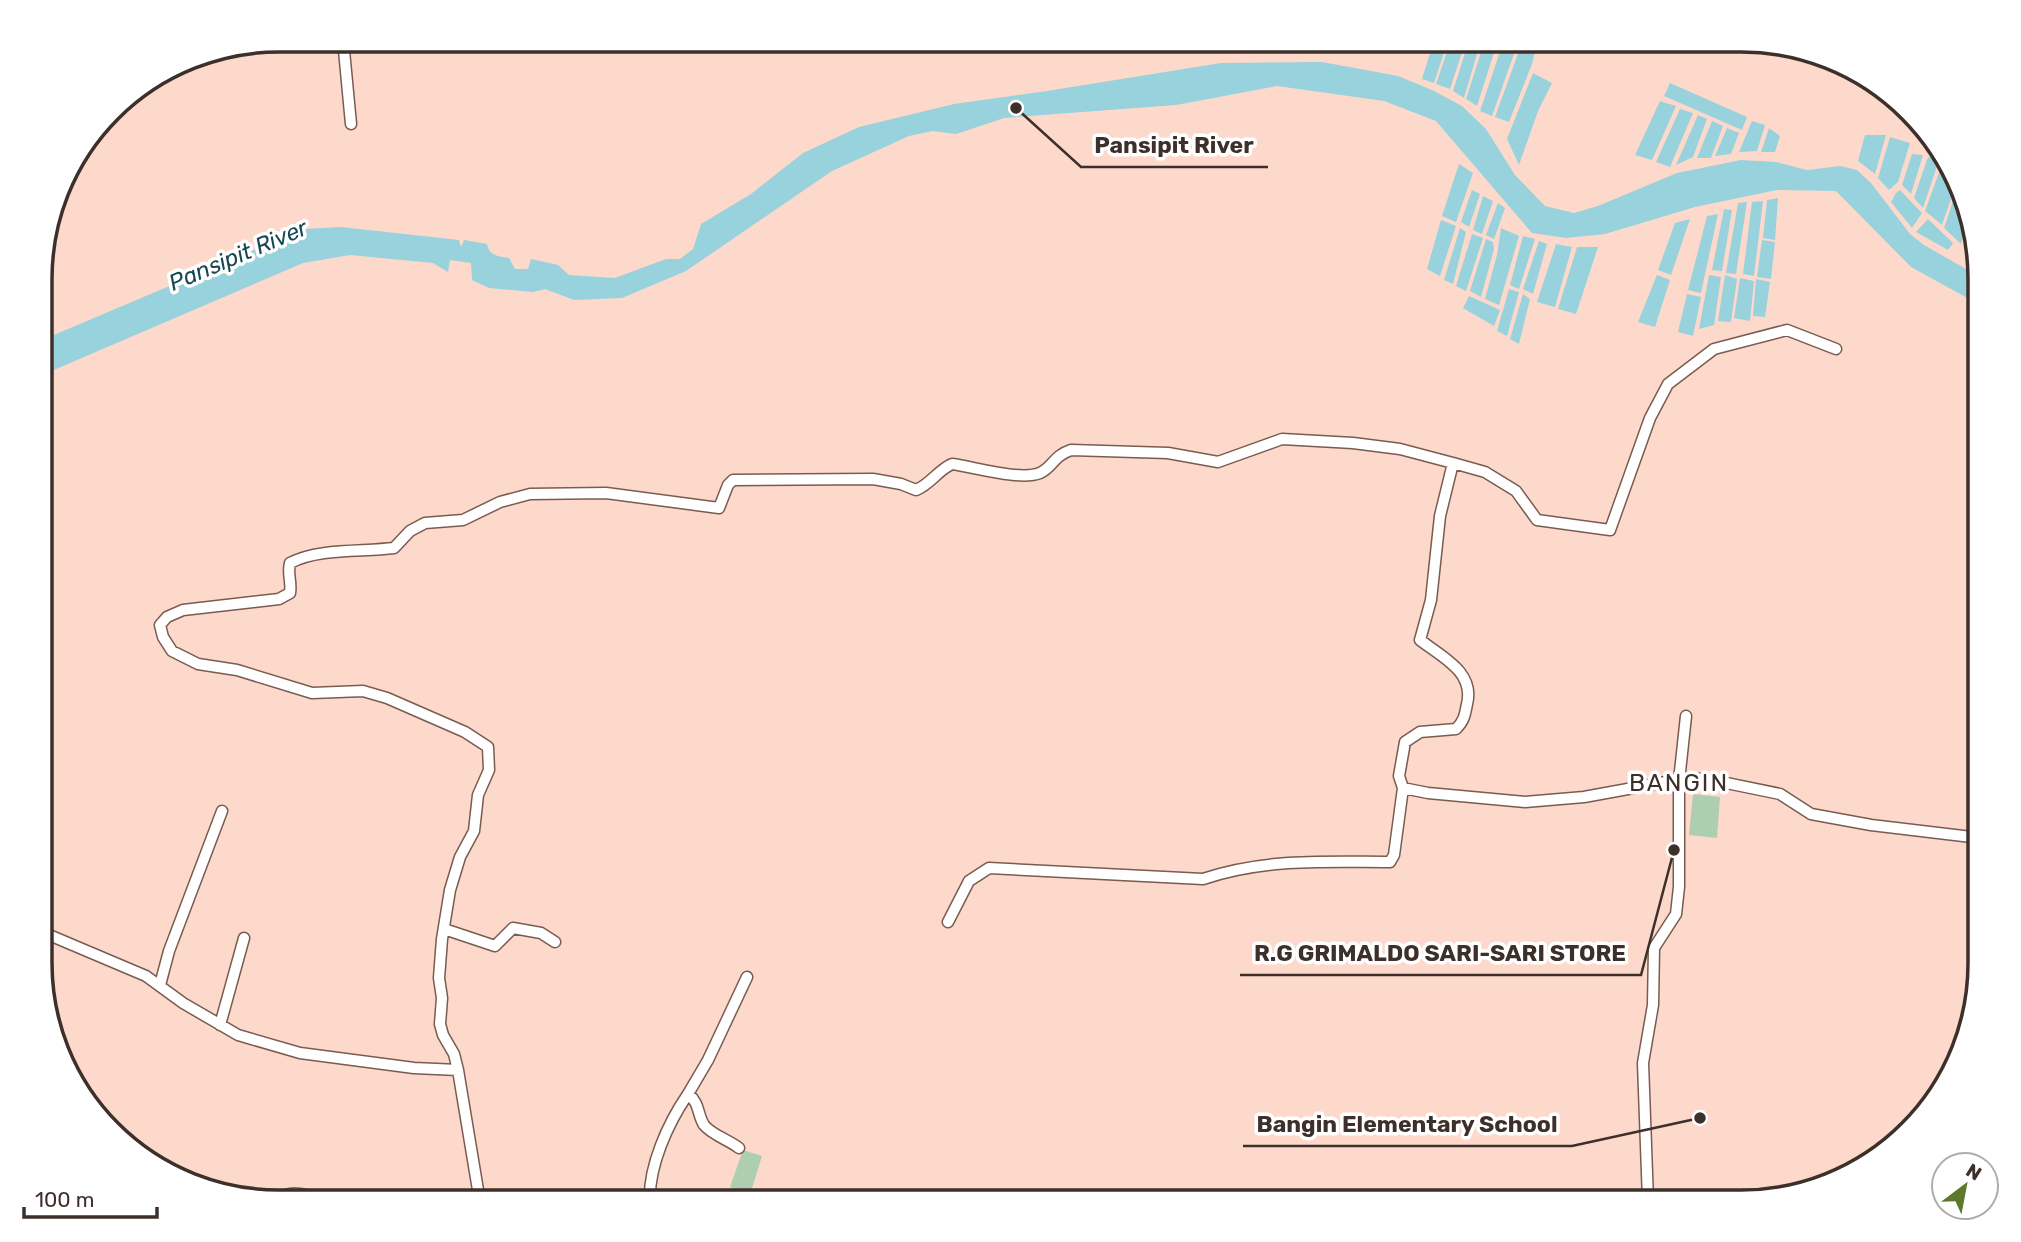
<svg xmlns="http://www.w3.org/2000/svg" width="2021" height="1242" viewBox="0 0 2021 1242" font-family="Rubik,sans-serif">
<rect width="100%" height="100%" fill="#fdd9cc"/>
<!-- green -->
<path fill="#aeceb1" d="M1693,794L1720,797L1717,838L1689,835Z
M743,1150L762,1156L750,1195L730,1187Z"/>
<!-- water -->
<path fill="#98d2dd" d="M1434,40H1448L1434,83L1422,79Z
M1451,40H1466L1450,89L1436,84Z
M1469,40H1481L1464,98L1453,91Z
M1485,40H1498L1477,106L1466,99Z
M1504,40H1519L1492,116L1480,111Z
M1523,40H1538L1532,64L1509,122L1495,117Z
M1322,62L1398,76L1432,90L1462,106L1486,129L1515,175L1545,206L1574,213L1598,206L1677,173L1741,160L1776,162L1807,170L1840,166L1857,170L1871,183L1910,234L1924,245L1980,277V305L1911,267L1836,191L1777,190L1695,207L1605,234L1566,238L1532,233L1436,121L1384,101L1277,86L1176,105L1004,118L956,134L933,131L909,136L832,171L686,271L622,298L574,300L545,289L533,292L489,288L472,280L471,263L450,260L448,272L433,263L350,255L303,263L42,375V340L304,229L341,227L459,240L461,247L464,240L487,244C489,256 498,256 509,258L515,269H528L531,259L558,265L569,275L615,278L666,259H680L693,249L701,224L751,194L803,153L859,127L954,104L1047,91L1221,63Z
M1533,73L1552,83L1538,111L1519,165L1507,139Z
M1670,83L1747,117L1742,130L1664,96Z
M1660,101L1676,106L1652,160L1635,155Z
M1680,109L1693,113L1670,167L1656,162Z
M1698,115L1707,119L1693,157L1676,165Z
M1712,121L1723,126L1711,158H1697Z
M1752,121L1765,125L1757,151L1739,152Z
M1727,128L1739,133L1731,154L1715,156Z
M1769,128L1780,136L1775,152H1761Z
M1865,135H1886L1875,174L1858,161Z
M1890,137L1910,143L1898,182L1889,190L1878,178Z
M1912,154L1923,155L1911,194L1902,185Z
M1945,156C1963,177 1949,203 1942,225L1925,211Z
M1928,157L1939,160L1923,208L1914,198Z
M1459,164L1473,173L1456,222L1442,216Z
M1957,189L1967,222L1961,244L1944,228Z
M1472,190L1480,194L1469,227L1461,222Z
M1900,190L1922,213L1912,228L1891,202L1896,193Z
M1483,196L1493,201L1482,234L1473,230Z
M1778,198L1775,240L1763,238L1767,200Z
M1763,201L1754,276L1743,274L1752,202Z
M1747,202L1736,274L1726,273L1738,203Z
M1498,203L1505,208L1494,239L1486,235Z
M1724,209L1732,210L1722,271L1712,270Z
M1718,214L1701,293L1688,290L1707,216Z
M1690,219L1671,275L1658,270L1675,223Z
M1928,219L1953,243L1948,250L1916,232Z
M1441,220L1456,226L1440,276L1427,269Z
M1460,228L1466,232L1453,284L1444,280Z
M1501,228L1519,236L1499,305L1485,299L1497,255Z
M1472,234L1483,238L1466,291L1456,286Z
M1523,236L1535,239L1519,289L1510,285Z
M1486,239L1493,242L1494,249L1481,297L1470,291Z
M1762,240L1775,242L1771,279L1757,277Z
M1539,241L1547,244L1533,294L1523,289Z
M1556,244L1572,247L1555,307L1537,302Z
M1577,247H1598L1576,314L1558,309Z
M1657,275L1670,280L1655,327L1638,322Z
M1709,275L1721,277L1714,325L1699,329Z
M1725,275L1737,279L1731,322L1718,321Z
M1740,278L1754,281L1750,321L1734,318Z
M1756,279L1770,282L1765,317L1753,316Z
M1509,289L1519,292L1507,336L1497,331Z
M1523,294L1530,299L1519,344L1510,339Z
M1687,294L1701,297L1693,336L1678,332Z
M1469,296L1500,310L1494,326L1463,308Z"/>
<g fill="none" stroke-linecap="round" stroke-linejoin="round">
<defs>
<path id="minor" d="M343,40L351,124
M1453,463L1485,472L1516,491L1537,520L1610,530L1650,418L1668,384L1714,349L1787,330L1836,349
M948,922L969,881L989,868L1203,879C1265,858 1325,862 1390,862L1394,855L1403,788
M444,929L495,946L513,928L541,933L555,942
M42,932L146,976L183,1003L238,1035L300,1053L414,1068L458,1070
M160,985L169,951L222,811
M220,1025L244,938
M688,1094L708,1060L747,977
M277,1201L279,1197C292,1192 301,1193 314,1197
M1648,1201L1643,1063L1653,1005L1654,948L1676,914L1679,887V781L1686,716
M480,1202L458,1070L454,1054L443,1035L440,1024L442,998L439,978L442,939L450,890L460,857L474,831L478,795L489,770L488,747L465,732L387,698L363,691L312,693L237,670L198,664L172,651L163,637L160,625L167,617L183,610L279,599L290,593C292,582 287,574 290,563C318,548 362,552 394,548L410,531L425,523L463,520L500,502L530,494L606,493L719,508L728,485L733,480L873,479L901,484L916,490C931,484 938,470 952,464C975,467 1020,481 1040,473C1053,467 1053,456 1071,450L1168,453L1218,462L1282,439L1353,443L1400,449L1453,463L1440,516L1431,600L1420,640C1442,657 1475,672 1467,704C1465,715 1464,721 1456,729L1420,732L1405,742L1399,776L1403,788L1428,793L1525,802L1584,797L1688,778L1712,780L1780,794L1811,814L1871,825L1980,838
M650,1202C648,1167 668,1123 688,1094C700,1103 697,1114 704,1125C712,1135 729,1140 739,1148"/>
<path id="secondary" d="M178,65L209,54"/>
</defs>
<!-- minor casing -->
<use href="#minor" stroke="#795b50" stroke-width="13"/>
<!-- secondary casing -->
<use href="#secondary" stroke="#795b50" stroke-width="17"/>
<!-- minor -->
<use href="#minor" stroke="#fff" stroke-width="10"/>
<!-- secondary -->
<use href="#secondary" stroke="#fff" stroke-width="14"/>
</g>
<g text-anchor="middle" stroke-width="7" stroke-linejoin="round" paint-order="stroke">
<!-- water labels -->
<g font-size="23" font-style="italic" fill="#164952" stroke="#fff">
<text transform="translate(238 255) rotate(-23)" y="8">Pansipit River</text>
</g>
<!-- quarter labels -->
<g font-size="24" letter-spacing="2" fill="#3d2f2a" stroke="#fff">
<text x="1679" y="791">BANGIN</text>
</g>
</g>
<!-- crop -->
<path d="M0 0H2021V1242H0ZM279 52H1741A227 227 0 0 1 1968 279V963A227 227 0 0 1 1741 1190H279A227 227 0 0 1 52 963V279A227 227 0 0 1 279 52Z" fill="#fff" fill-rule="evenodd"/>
<path fill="none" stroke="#3d2f2a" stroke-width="3.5" d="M279 52H1741A227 227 0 0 1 1968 279V963A227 227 0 0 1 1741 1190H279A227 227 0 0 1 52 963V279A227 227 0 0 1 279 52Z"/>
<!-- callouts -->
<path fill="none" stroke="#3d2f2a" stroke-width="2.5" d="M1016 108L1081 167H1268M1674 850L1641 975H1240M1700 1118L1572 1146H1243"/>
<g fill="#3d2f2a" stroke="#fff" stroke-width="2.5">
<circle cx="1016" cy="108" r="7"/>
<circle cx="1674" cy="850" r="7"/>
<circle cx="1700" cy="1118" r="7"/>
</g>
<g font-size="23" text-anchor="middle" font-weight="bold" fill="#3d2f2a" stroke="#fff" stroke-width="7" stroke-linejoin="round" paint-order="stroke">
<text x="1174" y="153">Pansipit River</text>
<text x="1440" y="961">R.G GRIMALDO SARI-SARI STORE</text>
<text x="1407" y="1132">Bangin Elementary School</text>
</g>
<!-- north arrow -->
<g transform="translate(1965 1186) rotate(32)"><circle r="33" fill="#ffffff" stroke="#b1acaa" stroke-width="2"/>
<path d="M0-5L12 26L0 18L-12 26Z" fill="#5d792e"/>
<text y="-10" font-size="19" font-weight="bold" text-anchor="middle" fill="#3d2f2a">N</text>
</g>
<!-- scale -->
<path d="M24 1207v10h133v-10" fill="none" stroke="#3d2f2a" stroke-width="3.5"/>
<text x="35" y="1207" font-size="21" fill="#3d2f2a" stroke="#ffffff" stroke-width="5" paint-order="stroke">100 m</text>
</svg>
